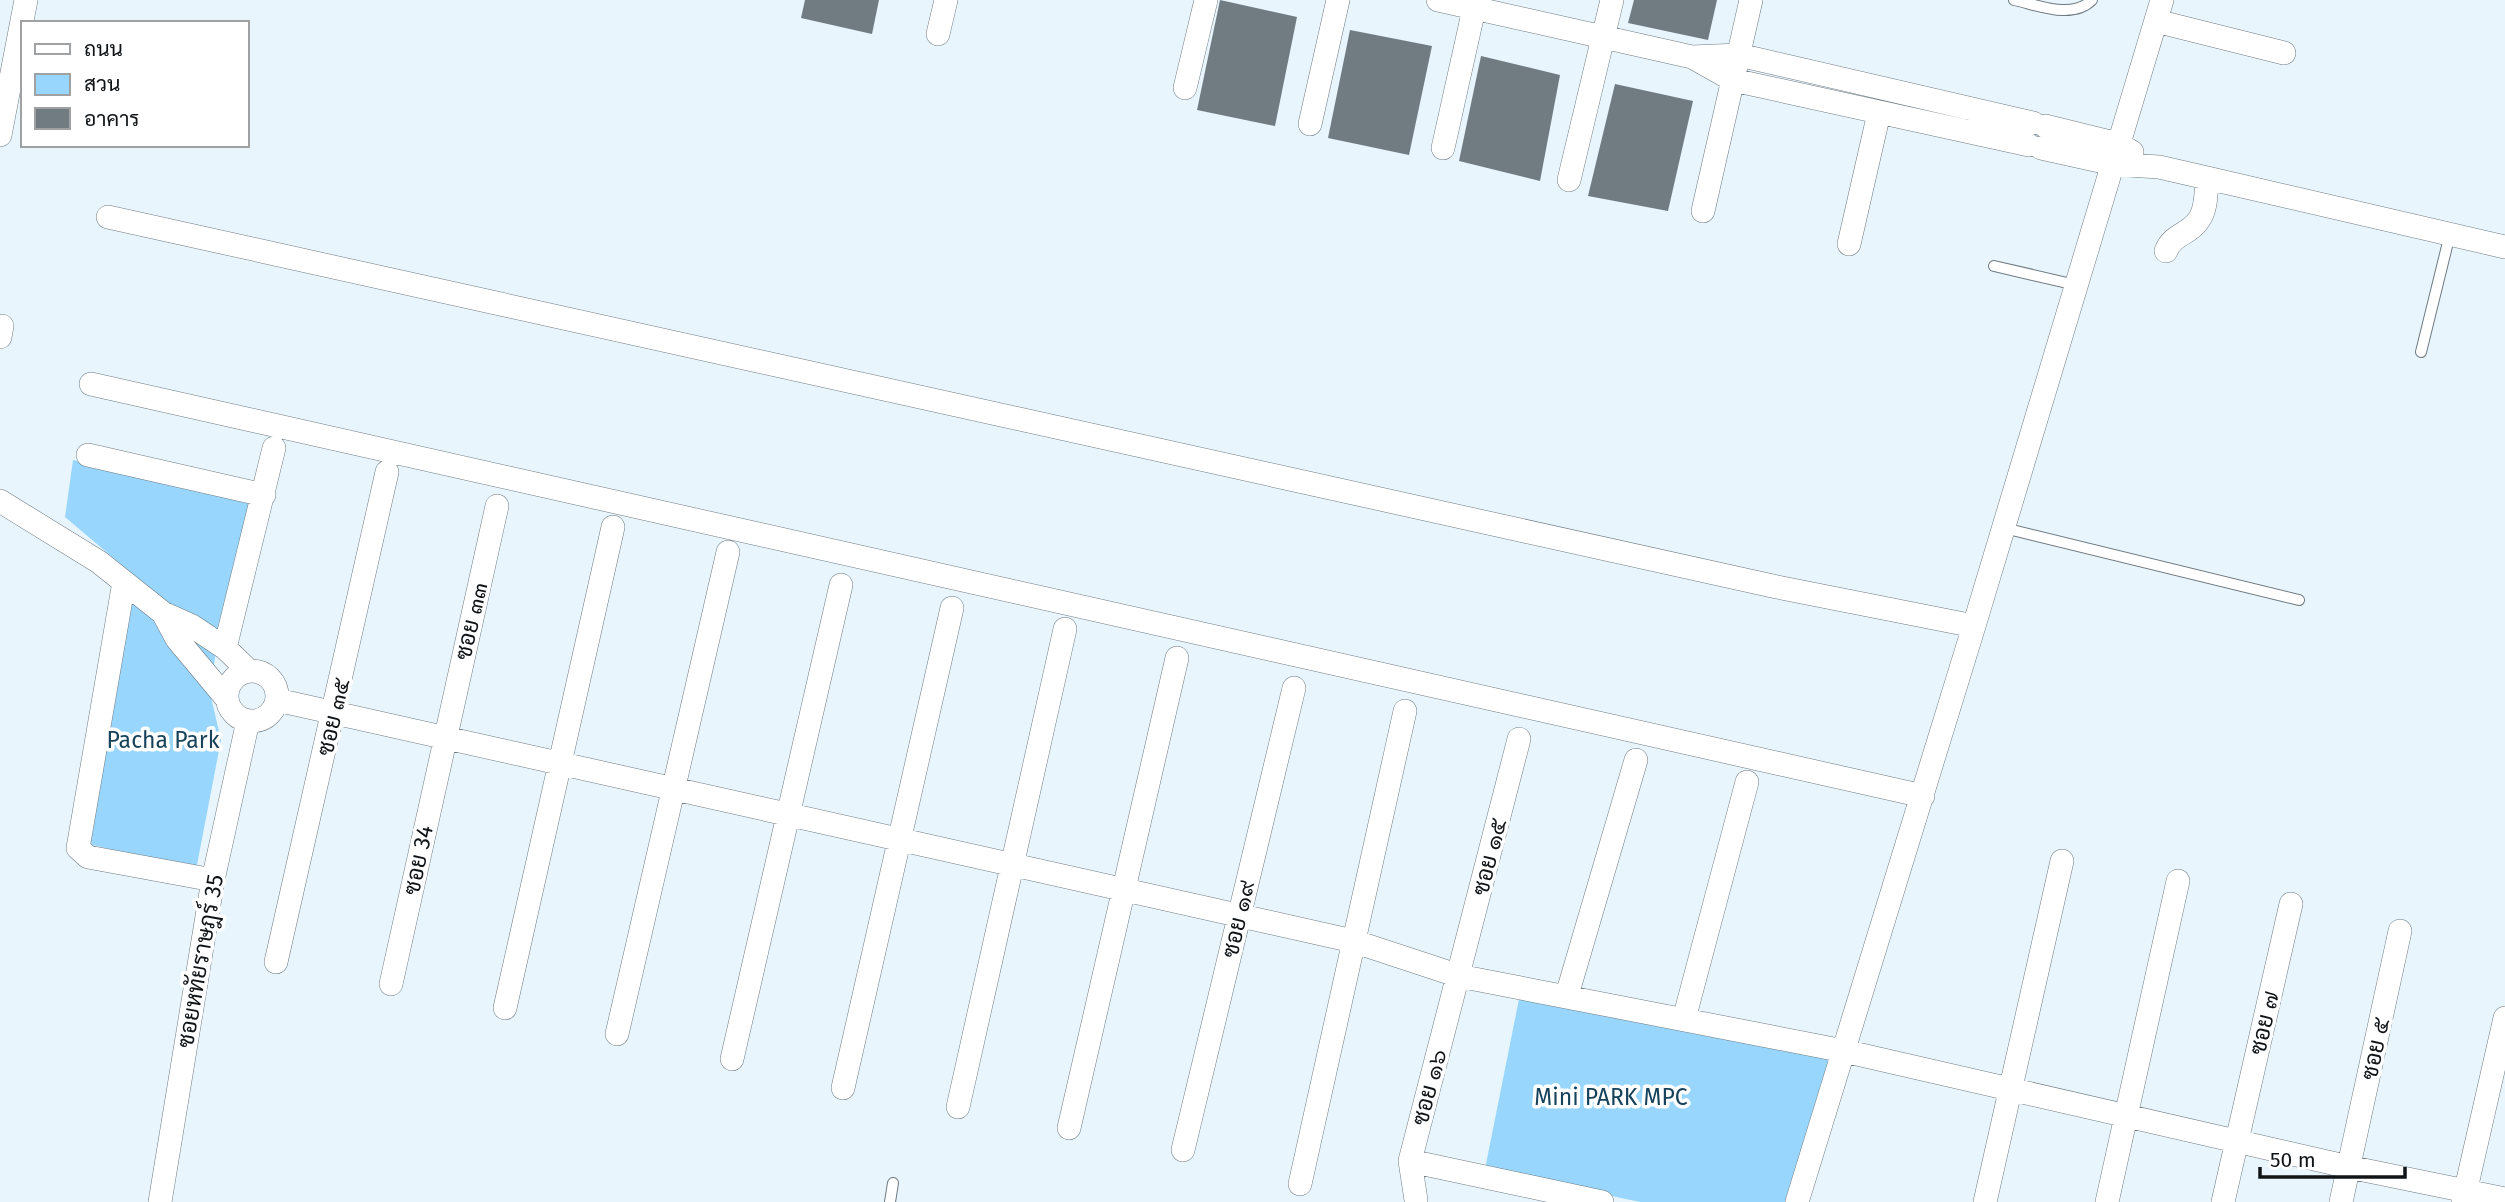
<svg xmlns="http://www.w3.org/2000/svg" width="2505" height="1202" viewBox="0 0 2505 1202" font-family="'Fira Sans',Sarabun,sans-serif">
<rect width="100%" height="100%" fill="#e8f5fd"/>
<!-- green -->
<path fill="#98d6fd" d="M73,460L251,500L220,622L210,693L221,740L196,870L89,844L130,572L65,517Z
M1523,979L1838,1051L1796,1202H1640L1485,1169Z"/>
<!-- building -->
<path fill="#707b82" d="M805,0H879L872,34L801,18Z
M1220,0L1297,17L1275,126L1197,110Z
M1634,0H1717L1708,40L1628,23Z
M1350,30L1432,46L1409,155L1328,138Z
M1481,56L1560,75L1540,181L1459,161Z
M1615,84L1693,101L1668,211L1588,196Z"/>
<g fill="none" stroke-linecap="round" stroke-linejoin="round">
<defs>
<path id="lane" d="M2014,0C2038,5 2072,20 2092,0
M1994,266L2076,285
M2421,352L2450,234
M2004,528L2299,600
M890,1202L893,1183"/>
<path id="street" d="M1438,0L1692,57L1739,55L2033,123
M2156,21L2284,53
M938,34L946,0
M1692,57L1733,80L2029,145
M1185,88L1206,0
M1310,124L1338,0
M2045,126L2118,144L2132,152
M0,135L26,0
M1443,148L1476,0
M2041,148L2113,164L2159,167L2207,178L2505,247
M1569,180L1612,0
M1703,211L1751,0
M108,217L1777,587L1974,626
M1849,244L1879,113
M2166,251C2173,234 2188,235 2198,221C2207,210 2206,191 2207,178
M0,337L2,326
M91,384L1923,796
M88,455L264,495
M0,501L99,562L163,613L192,626L225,648L249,671
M124,582L78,848L88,857L213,880
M163,613L177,639L227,699
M225,648L274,448
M227 696a25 25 0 1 1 50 0a25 25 0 1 1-50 0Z
M277,700L1353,941L1459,976L1844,1051L2349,1167L2505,1199
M276,962L387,472
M391,984L497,506
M1567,995L1636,760
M505,1008L613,527
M1684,1019L1747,782
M617,1034L728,552
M732,1059L841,585
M843,1088L952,608
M958,1107L1065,629
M1069,1128L1177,658
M1183,1150L1294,688
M1410,1161L1602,1202
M1300,1184L1405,711
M1416,1200L1410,1161L1519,739
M160,1202L213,880L248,721
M1797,1202L1974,626L2162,0
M1985,1202L2062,861
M2107,1202L2178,881
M2223,1202L2291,904
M2341,1202L2400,931
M2463,1202L2505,1018"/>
</defs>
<!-- lane casing -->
<use href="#lane" stroke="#6f7a81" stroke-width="12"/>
<!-- street casing -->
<use href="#street" stroke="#6f7a81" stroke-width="24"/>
<!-- lane -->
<use href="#lane" stroke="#fff" stroke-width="10"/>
<!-- street -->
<use href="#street" stroke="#fff" stroke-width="23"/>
</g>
<g text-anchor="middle" stroke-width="7" stroke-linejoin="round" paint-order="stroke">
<!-- street labels -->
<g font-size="23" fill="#101417" stroke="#fff">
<text transform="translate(471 621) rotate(-77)" y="8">ซอย ๓๓</text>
<text transform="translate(333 717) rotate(-77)" y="8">ซอย ๓๕</text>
<text transform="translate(1489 857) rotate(-76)" y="8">ซอย ๑๕</text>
<text transform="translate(418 860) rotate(-78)" y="8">ซอย 34</text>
<text transform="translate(1238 919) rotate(-77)" y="8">ซอย ๑๙</text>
<text transform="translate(200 961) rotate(-80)" y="8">ซอยหทัยราษฎร์ 35</text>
<text transform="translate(2264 1023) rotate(-77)" y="8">ซอย ๗</text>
<text transform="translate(2375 1049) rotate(-78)" y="8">ซอย ๕</text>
<text transform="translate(1429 1087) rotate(-75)" y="8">ซอย ๑๖</text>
</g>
<!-- park labels -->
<g font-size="23" fill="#16425b" stroke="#fff">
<text x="163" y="748">Pacha Park</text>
<text x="1611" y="1105">Mini PARK MPC</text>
</g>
</g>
<!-- legend -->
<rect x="21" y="21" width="228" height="126" fill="#ffffff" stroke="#9fa1a2" stroke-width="2"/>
<rect x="35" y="44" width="35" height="10" fill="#ffffff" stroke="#9fa1a2" stroke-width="2"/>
<text x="84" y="56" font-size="21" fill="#101417">ถนน</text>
<rect x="35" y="74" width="35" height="21" fill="#98d6fd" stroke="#9fa1a2" stroke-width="2"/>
<text x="84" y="91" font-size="21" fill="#101417">สวน</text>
<rect x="35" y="108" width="35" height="21" fill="#707b82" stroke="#9fa1a2" stroke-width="2"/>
<text x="84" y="126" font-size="21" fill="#101417">อาคาร</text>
<!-- scale -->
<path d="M2260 1167v10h145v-10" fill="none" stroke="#101417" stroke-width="3.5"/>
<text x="2270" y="1167" font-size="21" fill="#101417" stroke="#ffffff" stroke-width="5" paint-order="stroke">50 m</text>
</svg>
